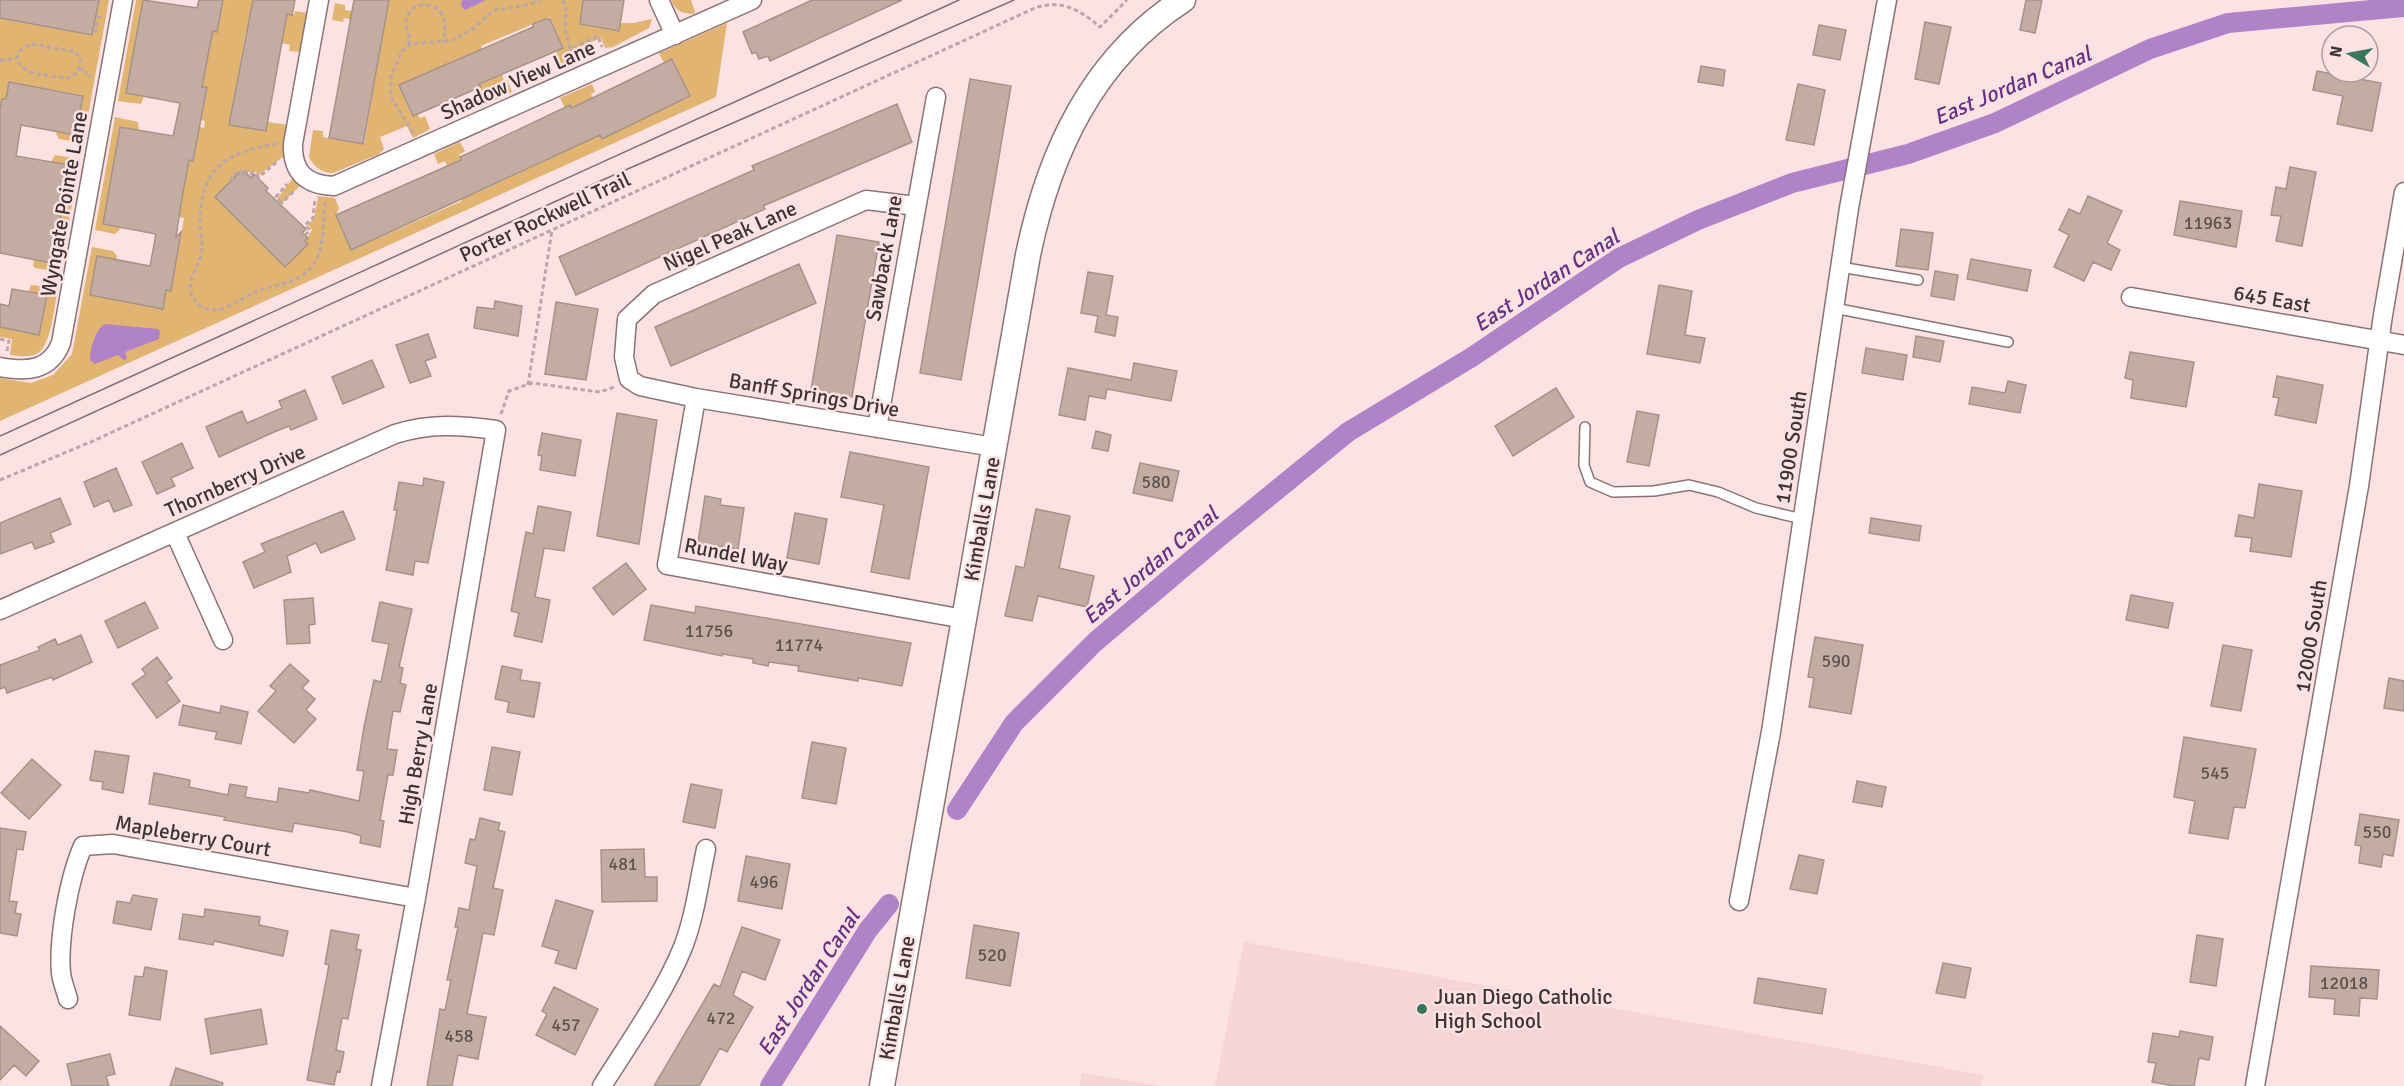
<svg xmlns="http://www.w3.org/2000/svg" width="2404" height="1086" viewBox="0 0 2404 1086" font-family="Signika,sans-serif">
<rect width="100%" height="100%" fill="#fce2e2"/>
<!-- built -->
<path fill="#f7d4d6" d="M1244,942L1983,1075L1981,1086H1215Z
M1082,1073L1163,1086H1080Z"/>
<!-- green -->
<path fill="#e1b472" d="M0,0L19,22L92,35L99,0H109L83,143L59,139L56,134L57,131L75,135L82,95L9,82L6,99H2L0,109Z
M136,0H143L137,37L209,50L213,31L217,32L223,1L225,0H254L292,15L294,14L295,11L307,13L301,52L289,51L290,45L282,43L283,37L246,31L229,125L266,131L268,122L288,125L283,157L259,175L256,172H241L215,197L305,241L312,230L308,224L314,219L318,198L316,196L335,198L339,208L336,215L352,250L462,201L445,161L438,164L434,154L460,142L465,151L459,155L477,193L587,141L570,106L565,108L560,98L592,84L595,92L591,94L593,98L584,103L602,139L690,96L673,59L664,63L659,53L727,23L716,97L0,421V378L31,383L53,375L72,354L92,247L113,251L117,256L116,260L90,295L162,309L166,290H171L184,218L179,217L182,198L110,185L103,223L121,228L115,234L95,230L115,117L138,122L139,130L120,127L113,166L185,179L189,160L193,161L200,127L204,128L205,121L201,120L207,88L202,87L205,67L144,96L141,104L118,101Z
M389,0H583L580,23H633L652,19L649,28L613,47L605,48L601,38L573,50L578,63L563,70L556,51L563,48L550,17L481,46L494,77L502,74L504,81L507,80L512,92L482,106L475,89L480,86L466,56L399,85L412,116L417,114L420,118L425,116L430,129L413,138L407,126L380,137L384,149L379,154L333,173C322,173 314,167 309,157L313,130L323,131V137L364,144L384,26L344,18L343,22L332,20L335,3L345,5V10L386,17Z
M671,0H691L695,12L694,14C682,14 676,11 671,0Z
M55,155L80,159L60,272L35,268L33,266L34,260L52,263L59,224L0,213V193L51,162Z
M292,179L300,186L282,203L277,199Z
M31,285L58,288C55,302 51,346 38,353C31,358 18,356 10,355L12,339L0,337V327L39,334L47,296L28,292Z"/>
<!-- water -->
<path fill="#b082c7" d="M462,0H486L465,10L461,6Z
M105,324L158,329L160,332L159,339L125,352L127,359L124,360L118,355L95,364L90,360C90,349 95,330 105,324Z"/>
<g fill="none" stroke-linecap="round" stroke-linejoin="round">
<!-- canal -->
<path stroke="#b082c7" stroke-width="20" d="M957,810L1014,723L1095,642L1219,537L1348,432L1472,357L1619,258L1698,220L1792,183L1908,154L1995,123L2150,49L2228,23L2404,7
M770,1086L868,930L889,904"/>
</g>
<!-- building -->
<path fill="#c3ada3" stroke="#a79288" stroke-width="1.5" d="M0,0H99L92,35L0,18Z
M143,0L197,8L199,0H223L217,32L213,31L209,50L202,87H207L193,161L189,160L182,198L176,237L181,232L171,291L166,290L163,309L90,295L97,256L150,266L156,234L103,224L120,127L173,136L177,118L180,103L126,93Z
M253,0H295L292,15L287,14L266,131L229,125Z
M354,0H389L363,144L329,138Z
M583,0H624L619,31L580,24Z
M812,0H902L770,61L768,56L759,59L756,52L752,54L743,32Z
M2026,0H2042L2035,33L2020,30Z
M545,19H550L563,48L479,84L481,87L413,116L399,85L533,27V24Z
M1925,22L1951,27L1939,84L1915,79Z
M1819,25L1846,30L1840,60L1813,55Z
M672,59L690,96L602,139L600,135L351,250L336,215L461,160L460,157L467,154L570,105L572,108Z
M1701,66L1725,70L1723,86L1698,82Z
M2317,71L2381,83L2372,131L2337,124L2343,96L2313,90Z
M970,79L1011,86L961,380L920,373Z
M9,82L83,96L75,135L21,125L16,156L70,165L52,263L0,253V109L2,99H6Z
M1798,84L1825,90L1814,145L1786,140Z
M897,104L912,142L763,206L765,209L576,295L559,257L754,170L752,166Z
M2290,167L2316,172L2302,246L2276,241L2281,216L2271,215L2276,187L2286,189Z
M240,172L242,174L245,172L251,178L254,174L268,188L266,191L306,229L302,233L308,238L305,241L308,244L285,267L215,197Z
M2088,196L2122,211L2107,243L2120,250L2111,270L2093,262L2084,281L2054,267L2069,235L2059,230L2069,209L2080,214Z
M2180,201L2242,211L2236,247L2174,235Z
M1901,229L1933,233L1928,270L1896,266Z
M837,235L879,242L852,397L811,390Z
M1971,259L2031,270L2027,291L1967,279Z
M799,264L816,303L671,366L655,327Z
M1935,271L1958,275L1954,300L1931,296Z
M1088,272L1113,276L1106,315L1118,317L1115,336L1095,332L1098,316L1081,313Z
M1659,285L1692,291L1685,335L1705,338L1700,363L1647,354Z
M12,289L47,295L39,335L0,327V304L9,306Z
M495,301L522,306L518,336L474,328L477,307L494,309Z
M556,302L598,309L586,380L545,374Z
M428,334L436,357L425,361L431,376L410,383L396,345Z
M1916,336L1944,341L1940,362L1913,357Z
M1866,348L1907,355L1903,380L1862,373Z
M2130,352L2194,362L2186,407L2131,398L2133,380L2125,378Z
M372,360L384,387L343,404L332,377Z
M1134,363L1177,371L1171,401L1107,389L1105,399L1089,396L1085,420L1059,415L1068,368L1131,380Z
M2277,376L2323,385L2316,423L2275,415L2279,398L2273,397Z
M2008,381L2026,385L2020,413L1969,404L1972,387L2005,393Z
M1556,388L1574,417L1513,456L1495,426Z
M305,390L317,419L291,430L289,426L274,432L219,457L206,427L242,411L247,423L282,408L279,401Z
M1637,411L1659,415L1649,466L1627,462Z
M617,413L657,420L639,544L597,536Z
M1096,431L1111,435L1108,451L1092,448Z
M542,433L581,440L575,476L540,470L542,456L538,455Z
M182,443L193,468L171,478L175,486L157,494L142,462Z
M850,452L929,467L909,579L871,572L884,505L841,497Z
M1140,463L1179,471L1172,501L1133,493Z
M116,468L132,505L114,512L109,500L94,507L84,482Z
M424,478L444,482L428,563L415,561L413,575L386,570L397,510H394L399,482L423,486Z
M2259,484L2302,491L2291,557L2250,551L2252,538L2235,536L2239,515L2254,518Z
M705,496L721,499L720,505L744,508L738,549L698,543Z
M60,498L71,524L50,533L54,542L35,549L32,542L0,554V523Z
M538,506L571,512L564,551L544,548L535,597L550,600L542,642L514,636L519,613L511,611L526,532L533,534Z
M1036,509L1070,516L1059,568L1094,576L1087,607L1038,596L1032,621L1005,616L1016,566L1024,568Z
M343,511L355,539L321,553L316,543L287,556L291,572L254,588L243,562L265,552L261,544Z
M795,513L827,519L819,564L787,558Z
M1871,518L1921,526L1919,541L1869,533Z
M626,563L646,589L613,615L593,588Z
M2131,595L2173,603L2168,628L2126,620Z
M313,598L315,624L309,625L310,643L287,644L284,600Z
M145,602L158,628L118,648L105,621Z
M380,602L412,609L399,667L403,668L400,683L406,685L400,712L393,711L387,749L397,750L393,775H388L380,820L384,821L380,847L360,843L361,836L348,832L294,823L292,832L224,820L225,817L149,804L154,773L190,780L189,787L228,795L230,784L247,787L245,797L277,802L279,788L309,793L310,790L359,801L364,771L357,770L364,727L374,680L381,682L389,644L372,641Z
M651,605L695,613L696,606L911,643L902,686L858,678V681L798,671L799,666L769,662L768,666L753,663V659L723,654L722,656L644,640Z
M81,635L92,662L53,680L52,677L7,693L5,687L0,689V665L40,650L38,647L55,639L58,645Z
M1815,637L1863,645L1851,714L1809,707L1814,678L1808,677Z
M2223,645L2252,650L2241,711L2211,706Z
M157,657L172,678L166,682L180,701L157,718L132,684L146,674L142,669Z
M290,664L309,681L302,688L315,699L306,710L316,719L294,743L258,711L276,691L270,686Z
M502,666L522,670L520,680L540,683L534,717L507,712L509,702L495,699Z
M2389,678L2404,681V711L2384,708Z
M183,705L220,713L221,706L248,712L241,744L215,739L217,732L179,725Z
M2184,737L2256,749L2245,808L2234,807L2228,839L2189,833L2195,801L2174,797Z
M812,742L846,748L836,804L802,798Z
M492,747L520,752L512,795L484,790Z
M95,751L129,756L123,793L102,789L103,782L90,780Z
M32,759L61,785L29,819L1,793Z
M1857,781L1886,787L1882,807L1853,802Z
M691,784L722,790L715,828L683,822Z
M2360,814L2399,820L2393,856L2383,854L2381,867L2359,863L2361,846L2355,845Z
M480,818L500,823L498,830L505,832L493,888L503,890L494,935L483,933L467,1014L486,1017L478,1059L458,1055L452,1086H427L440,1009L445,1010L451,980H447L458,927H455L459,908L469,910L477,866L465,863L470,839L475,840Z
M0,828L26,832L23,850L17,849L9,901L17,902L15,913L21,914L17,936L0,933Z
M644,849L645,877H657V901L602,902L601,850Z
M1799,855L1824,860L1817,894L1790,889Z
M746,856L790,864L782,909L738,901Z
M133,895L157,899L151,930L113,923L117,901L130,903Z
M556,900L593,911L576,969L555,963L559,951L542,946Z
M205,909L260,917L259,925L288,931L283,956L214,941L213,945L179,939L183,914L204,917Z
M974,925L1019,933L1010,986L966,978Z
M742,927L780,940L765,980L742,971L733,995L753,1007L727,1052L720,1048L699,1086H654L714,984L720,987Z
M331,930L359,935L356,949L361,950L348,1019L342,1018L336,1050L344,1052L340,1072L337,1071L334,1085L307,1080L329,965L325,964Z
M2197,935L2223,939L2216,986L2190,982Z
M1943,963L1971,968L1965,998L1936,993Z
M2311,966L2379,970L2377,999L2360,998L2359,1016L2334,1014L2335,999L2309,997Z
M145,967L167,971L160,1020L129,1015L135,976L143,977Z
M1758,978L1826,989L1822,1014L1754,1003Z
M554,987L598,1009L575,1055L536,1035L547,1014L542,1011Z
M261,1009L267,1044L211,1054L205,1019Z
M0,1026L39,1061L26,1076L14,1065L0,1080Z
M2180,1031L2213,1037L2209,1060L2199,1058L2194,1086H2174L2152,1082L2156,1063L2148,1062L2153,1033L2179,1037Z
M110,1054L115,1074L106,1076L109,1086H72L67,1064Z
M176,1068L223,1083L222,1086H170Z"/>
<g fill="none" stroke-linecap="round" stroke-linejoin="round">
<defs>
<path id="lane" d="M1840,267L1918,280
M1834,308L2008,342
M1585,427L1584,465L1590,482L1613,492L1654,491L1689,485L1718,492L1756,508L1802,519"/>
<path id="street" d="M319,0L293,144C292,172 306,185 334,186L752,0
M659,0L675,35
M916,206L866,200L654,294L627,319L624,357L629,379L640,386L696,398L994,447
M2131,297L2404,345
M0,367C27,372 50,371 61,343L123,0
M696,398L667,565L964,619
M877,428L936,97
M175,533L223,640
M0,610L395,434C430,423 460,425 496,430L416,898L381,1086
M1739,901L1771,732L1849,208L1887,0
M68,999C66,991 62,982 61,973C58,938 69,878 83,846L113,844L416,898
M602,1086C629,1043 664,994 683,947C695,916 699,882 706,849
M2255,1086L2359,486L2383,315L2404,192"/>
<path id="secondary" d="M882,1086L1028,255C1049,153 1092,59 1183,0"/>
</defs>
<!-- lane casing -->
<use href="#lane" stroke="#8a7374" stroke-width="12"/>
<!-- street casing -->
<use href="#street" stroke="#8a7374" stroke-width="21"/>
<!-- secondary casing -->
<use href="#secondary" stroke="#8a7374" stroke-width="27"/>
<!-- path -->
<path stroke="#bba7a7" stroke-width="3" stroke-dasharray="4.5 3" stroke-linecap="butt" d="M563,0L566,8L565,28L570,49
M93,31H96L98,17L101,18
M32,44L76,52L80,59L78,72L69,78C53,76 24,77 17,59C18,51 24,47 32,44Z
M409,45C411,36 404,26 407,17C413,0 439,2 444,19C446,26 443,35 445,43
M0,60L16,59
M575,60L570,49L598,36L602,47
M79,69L86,70V74L91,77
M413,133L391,97V77L402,51L411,44L454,40L474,28L494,10L527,5L540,0
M277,144C231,151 202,165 200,217C199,227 203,238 202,249C200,266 182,285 195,300C213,323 238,299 256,292C276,283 299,285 313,265C326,245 322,224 325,203
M233,180L231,178L239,170L242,173L244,170L250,175L253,172L259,177L278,161
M279,201L282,203L295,190
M277,203L279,201L276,197L287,184
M305,235L310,230L305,225L313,218L315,199
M0,339L9,341L7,351
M528,385L552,230
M501,414L509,391L532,383L600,392L614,387
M0,480L93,441L1037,7C1064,0 1080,10 1100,27L1127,0"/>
<!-- lane -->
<use href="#lane" stroke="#fff" stroke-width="9"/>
<!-- street -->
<use href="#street" stroke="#fff" stroke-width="18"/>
<!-- secondary -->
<use href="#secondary" stroke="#fff" stroke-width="24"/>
<!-- tram -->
<path stroke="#7f6f6f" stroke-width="1.5" d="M0,436L959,0
M0,455L598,182L1014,0"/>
</g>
<!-- markers -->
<circle fill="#3a755f" stroke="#fce2e2" stroke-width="2" cx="1422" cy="1009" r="6"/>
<g text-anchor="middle" stroke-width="5" stroke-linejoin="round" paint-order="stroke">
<!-- number labels -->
<g font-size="18" fill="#5e524f">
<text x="2208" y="229">11963</text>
<text x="1156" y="488">580</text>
<text x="709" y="637">11756</text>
<text x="799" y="651">11774</text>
<text x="1836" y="667">590</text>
<text x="2215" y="779">545</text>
<text x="2377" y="838">550</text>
<text x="623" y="870">481</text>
<text x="764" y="888">496</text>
<text x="992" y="961">520</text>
<text x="2344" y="989">12018</text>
<text x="721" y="1024">472</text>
<text x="566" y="1031">457</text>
<text x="459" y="1042">458</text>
</g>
<!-- street labels -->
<g font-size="21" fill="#3d3333" stroke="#fce2e2">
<text transform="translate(518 80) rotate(-24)" y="7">Shadow View Lane</text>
<text transform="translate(64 204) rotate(-80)" y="7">Wyngate Pointe Lane</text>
<text transform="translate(545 217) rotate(-25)" y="7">Porter Rockwell Trail</text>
<text transform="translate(730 236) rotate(-24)" y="7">Nigel Peak Lane</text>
<text transform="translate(884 258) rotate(-80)" y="7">Sawback Lane</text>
<text transform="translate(2272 299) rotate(10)" y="7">645 East</text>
<text transform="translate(814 395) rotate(10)" y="7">Banff Springs Drive</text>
<text transform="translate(1791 447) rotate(-81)" y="7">11900 South</text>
<text transform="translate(235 481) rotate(-24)" y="7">Thornberry Drive</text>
<text transform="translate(982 519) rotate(-80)" y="7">Kimballs Lane</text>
<text transform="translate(736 555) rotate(11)" y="7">Rundel Way</text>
<text transform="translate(2311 636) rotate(-81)" y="7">12000 South</text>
<text transform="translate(418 754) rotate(-80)" y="7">High Berry Lane</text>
<text transform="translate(193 836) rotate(10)" y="7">Mapleberry Court</text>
<text transform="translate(897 998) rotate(-80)" y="7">Kimballs Lane</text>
</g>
<!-- poi labels -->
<g font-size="21" fill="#3d3333" stroke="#fce2e2" text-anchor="start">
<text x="1434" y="1004">Juan Diego Catholic<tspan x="1434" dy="24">High School</tspan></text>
</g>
<!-- water labels -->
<g font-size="22" font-style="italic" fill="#692f82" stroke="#fce2e2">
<text transform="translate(2012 85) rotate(-23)" y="8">East Jordan Canal</text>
<text transform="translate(1546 280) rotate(-33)" y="8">East Jordan Canal</text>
<text transform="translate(1150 565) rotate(-40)" y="8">East Jordan Canal</text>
<text transform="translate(808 982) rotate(-57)" y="8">East Jordan Canal</text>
</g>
</g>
<!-- north arrow -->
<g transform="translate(2350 54) rotate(280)"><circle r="28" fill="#fce2e2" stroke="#b09c9c" stroke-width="1.5"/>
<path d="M0-4.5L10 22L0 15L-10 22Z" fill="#3a755f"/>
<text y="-9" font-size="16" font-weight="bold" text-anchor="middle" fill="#3d3333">N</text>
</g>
</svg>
